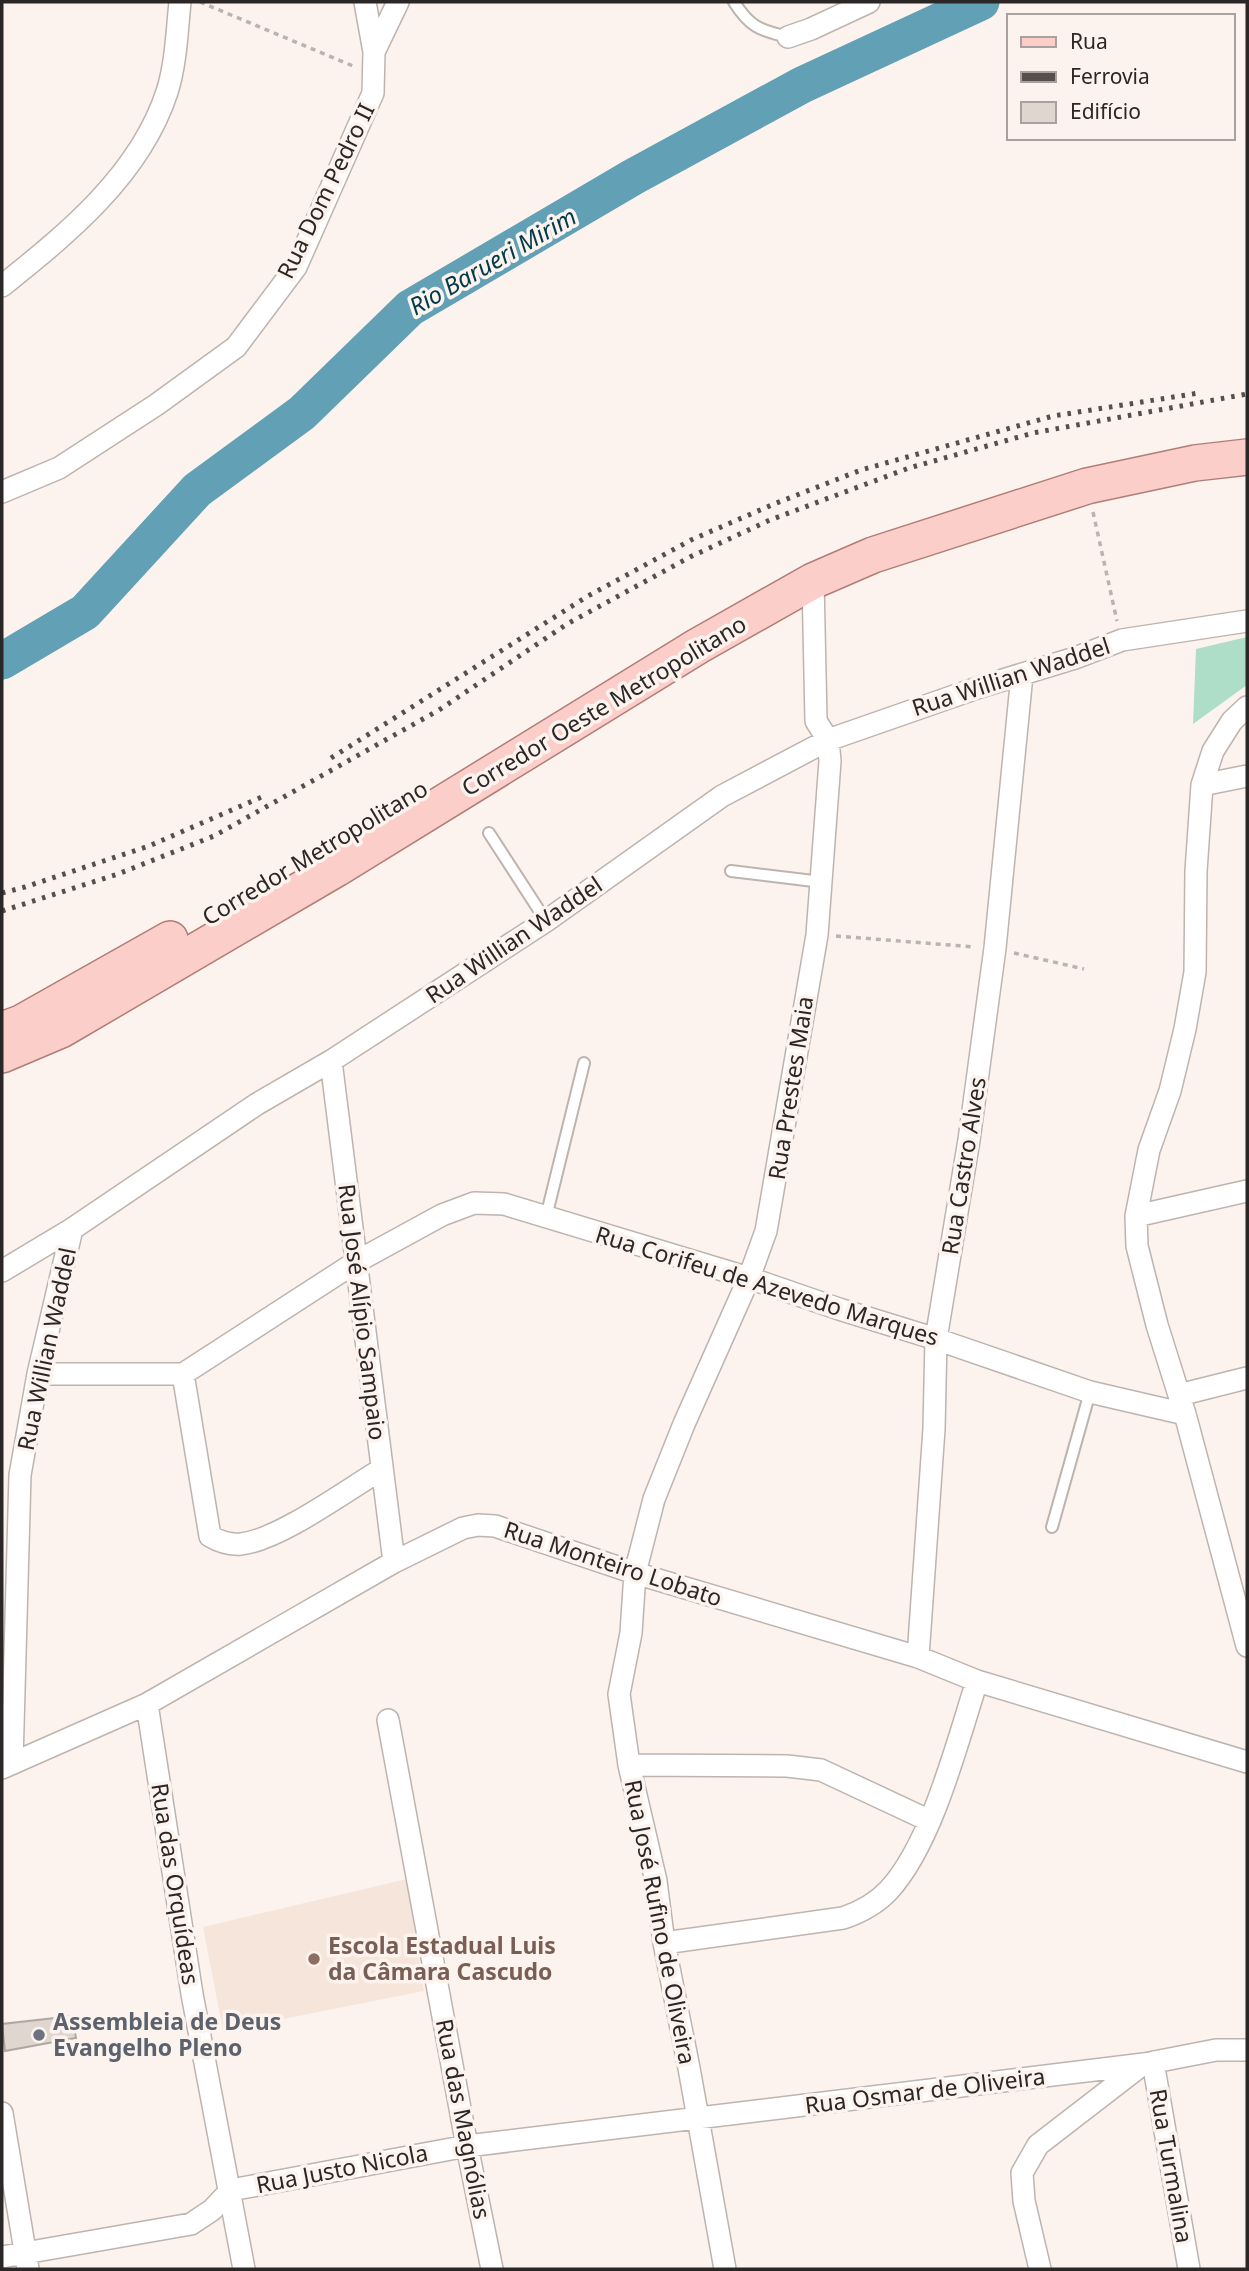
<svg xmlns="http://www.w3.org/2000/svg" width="1249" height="2271" viewBox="0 0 1249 2271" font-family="'Noto Sans',sans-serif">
<rect width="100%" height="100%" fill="#fcf3ee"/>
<!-- built -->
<path fill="#f6e5db" d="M407,1879L424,1991L223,2031L203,1927Z"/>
<!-- green -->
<path fill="#aedec7" d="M1247,637V685L1193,724L1196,649Z"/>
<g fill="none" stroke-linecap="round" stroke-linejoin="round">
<!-- river -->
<path stroke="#62a0b5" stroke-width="37" d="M2,661L85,612L197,490L302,413L410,308L633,177L802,85L981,2"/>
</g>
<!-- building -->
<path fill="#ded6cf" stroke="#afa8a1" stroke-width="2" d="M72,2016L76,2038L5,2051L2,2024Z"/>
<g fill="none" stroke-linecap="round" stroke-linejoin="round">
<defs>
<path id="lane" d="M734,2C750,27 759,30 788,37
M489,833L546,921
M731,871L822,882
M546,1217L584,1063
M1052,1527L1090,1392"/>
<path id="street" d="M365,2L374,52
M788,37L811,29L869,2
M2,286C67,234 140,175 167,92C176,64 177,31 180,2
M2,492L59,468L156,405L236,347L296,267L373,93L374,52L398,2
M1247,707L1232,721L1213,751L1202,785L1196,871L1195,972L1185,1029L1170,1091L1149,1150L1136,1216L1137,1246L1157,1325L1185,1414L1247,1646
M1202,785L1247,776
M331,1061L394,1562
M1136,1216L1247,1191
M2,1271L72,1229
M38,1374H183L356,1262L442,1215L474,1203L504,1204L749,1278L839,1309L936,1339L1090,1392L1185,1414
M183,1374L210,1536C220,1542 229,1545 241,1544C279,1540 347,1490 382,1469
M1179,1395L1247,1378
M918,1657L934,1429L936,1339L969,1140L995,948L1022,675
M147,1704L192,1994L244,2269
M388,1720L467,2146L492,2269
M12,1762L20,1475L38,1374L72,1229L257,1104L331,1061L546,921L722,796L828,740L980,687L1075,658L1122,640L1247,621
M629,1765L787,1766L821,1770L930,1821
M2,1768L147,1704L394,1562L463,1528L478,1525L495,1526L635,1573L918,1657L977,1681L1247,1762
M664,1943L843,1918C861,1912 876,1904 889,1890C932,1843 957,1743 977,1681
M1153,2062L1189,2269
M2,2113L28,2269
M2,2257L191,2224L212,2210L231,2190L467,2146L1144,2064L1216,2050H1247
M725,2269L689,2068L664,1943L656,1881L629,1765L619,1694L631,1633L635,1573L654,1499L684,1424L749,1278L766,1231L817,935L830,761L828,740L816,721L813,581
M1040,2269L1024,2201L1022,2173L1038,2145L1143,2064"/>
<path id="primary" d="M2,1030L21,1023L170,939
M2,1055L61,1030L336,869L698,646L813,581L873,555L1087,486L1195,463L1247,457"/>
</defs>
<!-- lane casing -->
<use href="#lane" stroke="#bdb4af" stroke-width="14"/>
<!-- street casing -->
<use href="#street" stroke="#bdb4af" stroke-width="24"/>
<!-- primary casing -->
<use href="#primary" stroke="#b07e79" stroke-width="38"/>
<!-- path -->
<path stroke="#bab3af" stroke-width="3.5" stroke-dasharray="5 5" stroke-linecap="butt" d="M200,2L353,66
M1093,512L1117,621
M836,936L975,947
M1014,953L1084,969"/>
<!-- lane -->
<use href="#lane" stroke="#fff" stroke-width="10"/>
<!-- street -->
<use href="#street" stroke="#fff" stroke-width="21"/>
<!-- primary -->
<use href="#primary" stroke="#fbcec9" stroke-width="35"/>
<!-- rail -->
<path stroke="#55504e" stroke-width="5" stroke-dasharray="3.5 7" stroke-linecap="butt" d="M331,758L588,596L691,540L774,504L861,470L1053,416L1199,393
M2,893L25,887L149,846L264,796
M2,911L118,874L214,836L439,710L567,624L690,557L770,520L909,468L1033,433L1247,394"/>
</g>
<!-- markers -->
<circle fill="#8d6e63" stroke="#fcf3ee" stroke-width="2.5" cx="314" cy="1959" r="7"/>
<circle fill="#6b7280" stroke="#fcf3ee" stroke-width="2.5" cx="39" cy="2035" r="7"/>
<g text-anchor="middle" stroke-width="7" stroke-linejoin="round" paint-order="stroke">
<!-- street labels -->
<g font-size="23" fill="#2b2726" stroke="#fcf3ee">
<text transform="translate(326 191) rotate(-64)" y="8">Rua Dom Pedro II</text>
<text transform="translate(1011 677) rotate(-18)" y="8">Rua Willian Waddel</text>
<text transform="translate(604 706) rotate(-31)" y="8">Corredor Oeste Metropolitano</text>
<text transform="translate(315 853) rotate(-31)" y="8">Corredor Metropolitano</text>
<text transform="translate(514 940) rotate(-34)" y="8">Rua Willian Waddel</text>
<text transform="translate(791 1088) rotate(-81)" y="8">Rua Prestes Maia</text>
<text transform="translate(964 1166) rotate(-81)" y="8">Rua Castro Alves</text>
<text transform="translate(767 1286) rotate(17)" y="8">Rua Corifeu de Azevedo Marques</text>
<text transform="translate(362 1312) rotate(83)" y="8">Rua José Alípio Sampaio</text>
<text transform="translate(47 1349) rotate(-78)" y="8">Rua Willian Waddel</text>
<text transform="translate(613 1564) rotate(18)" y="8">Rua Monteiro Lobato</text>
<text transform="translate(175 1884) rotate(81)" y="8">Rua das Orquídeas</text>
<text transform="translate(660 1922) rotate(79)" y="8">Rua José Rufino de Oliveira</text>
<text transform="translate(925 2091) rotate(-7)" y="8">Rua Osmar de Oliveira</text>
<text transform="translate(463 2119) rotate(79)" y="8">Rua das Magnólias</text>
<text transform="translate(1171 2166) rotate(80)" y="8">Rua Turmalina</text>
<text transform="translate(342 2169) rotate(-11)" y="8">Rua Justo Nicola</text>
</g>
<!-- education labels -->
<g font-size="23" font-weight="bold" fill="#785e54" stroke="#fcf3ee" text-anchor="start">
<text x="328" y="1954">Escola Estadual Luis<tspan x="328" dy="26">da Câmara Cascudo</tspan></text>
</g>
<!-- worship labels -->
<g font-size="23" font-weight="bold" fill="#5b616d" stroke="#fcf3ee" text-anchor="start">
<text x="53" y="2030">Assembleia de Deus<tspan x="53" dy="26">Evangelho Pleno</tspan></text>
</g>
<!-- water labels -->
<g font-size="24" font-style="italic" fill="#003b4a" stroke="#fcf3ee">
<text transform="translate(493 262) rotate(-30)" y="8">Rio Barueri Mirim</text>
</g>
</g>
<!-- border -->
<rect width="1249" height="2271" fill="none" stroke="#2b2726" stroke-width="7"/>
<!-- legend -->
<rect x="1007" y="14" width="228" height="126" fill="#fcf3ee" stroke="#a8a19e" stroke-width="2"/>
<rect x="1021" y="37" width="35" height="10" fill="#fbcec9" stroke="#a8a19e" stroke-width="2"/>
<text x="1070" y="49" font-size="21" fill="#2b2726">Rua</text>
<rect x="1021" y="72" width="35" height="10" fill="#55504e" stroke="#a8a19e" stroke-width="2"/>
<text x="1070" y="84" font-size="21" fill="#2b2726">Ferrovia</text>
<rect x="1021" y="102" width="35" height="21" fill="#ded6cf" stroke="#a8a19e" stroke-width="2"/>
<text x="1070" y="119" font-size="21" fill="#2b2726">Edifício</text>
</svg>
